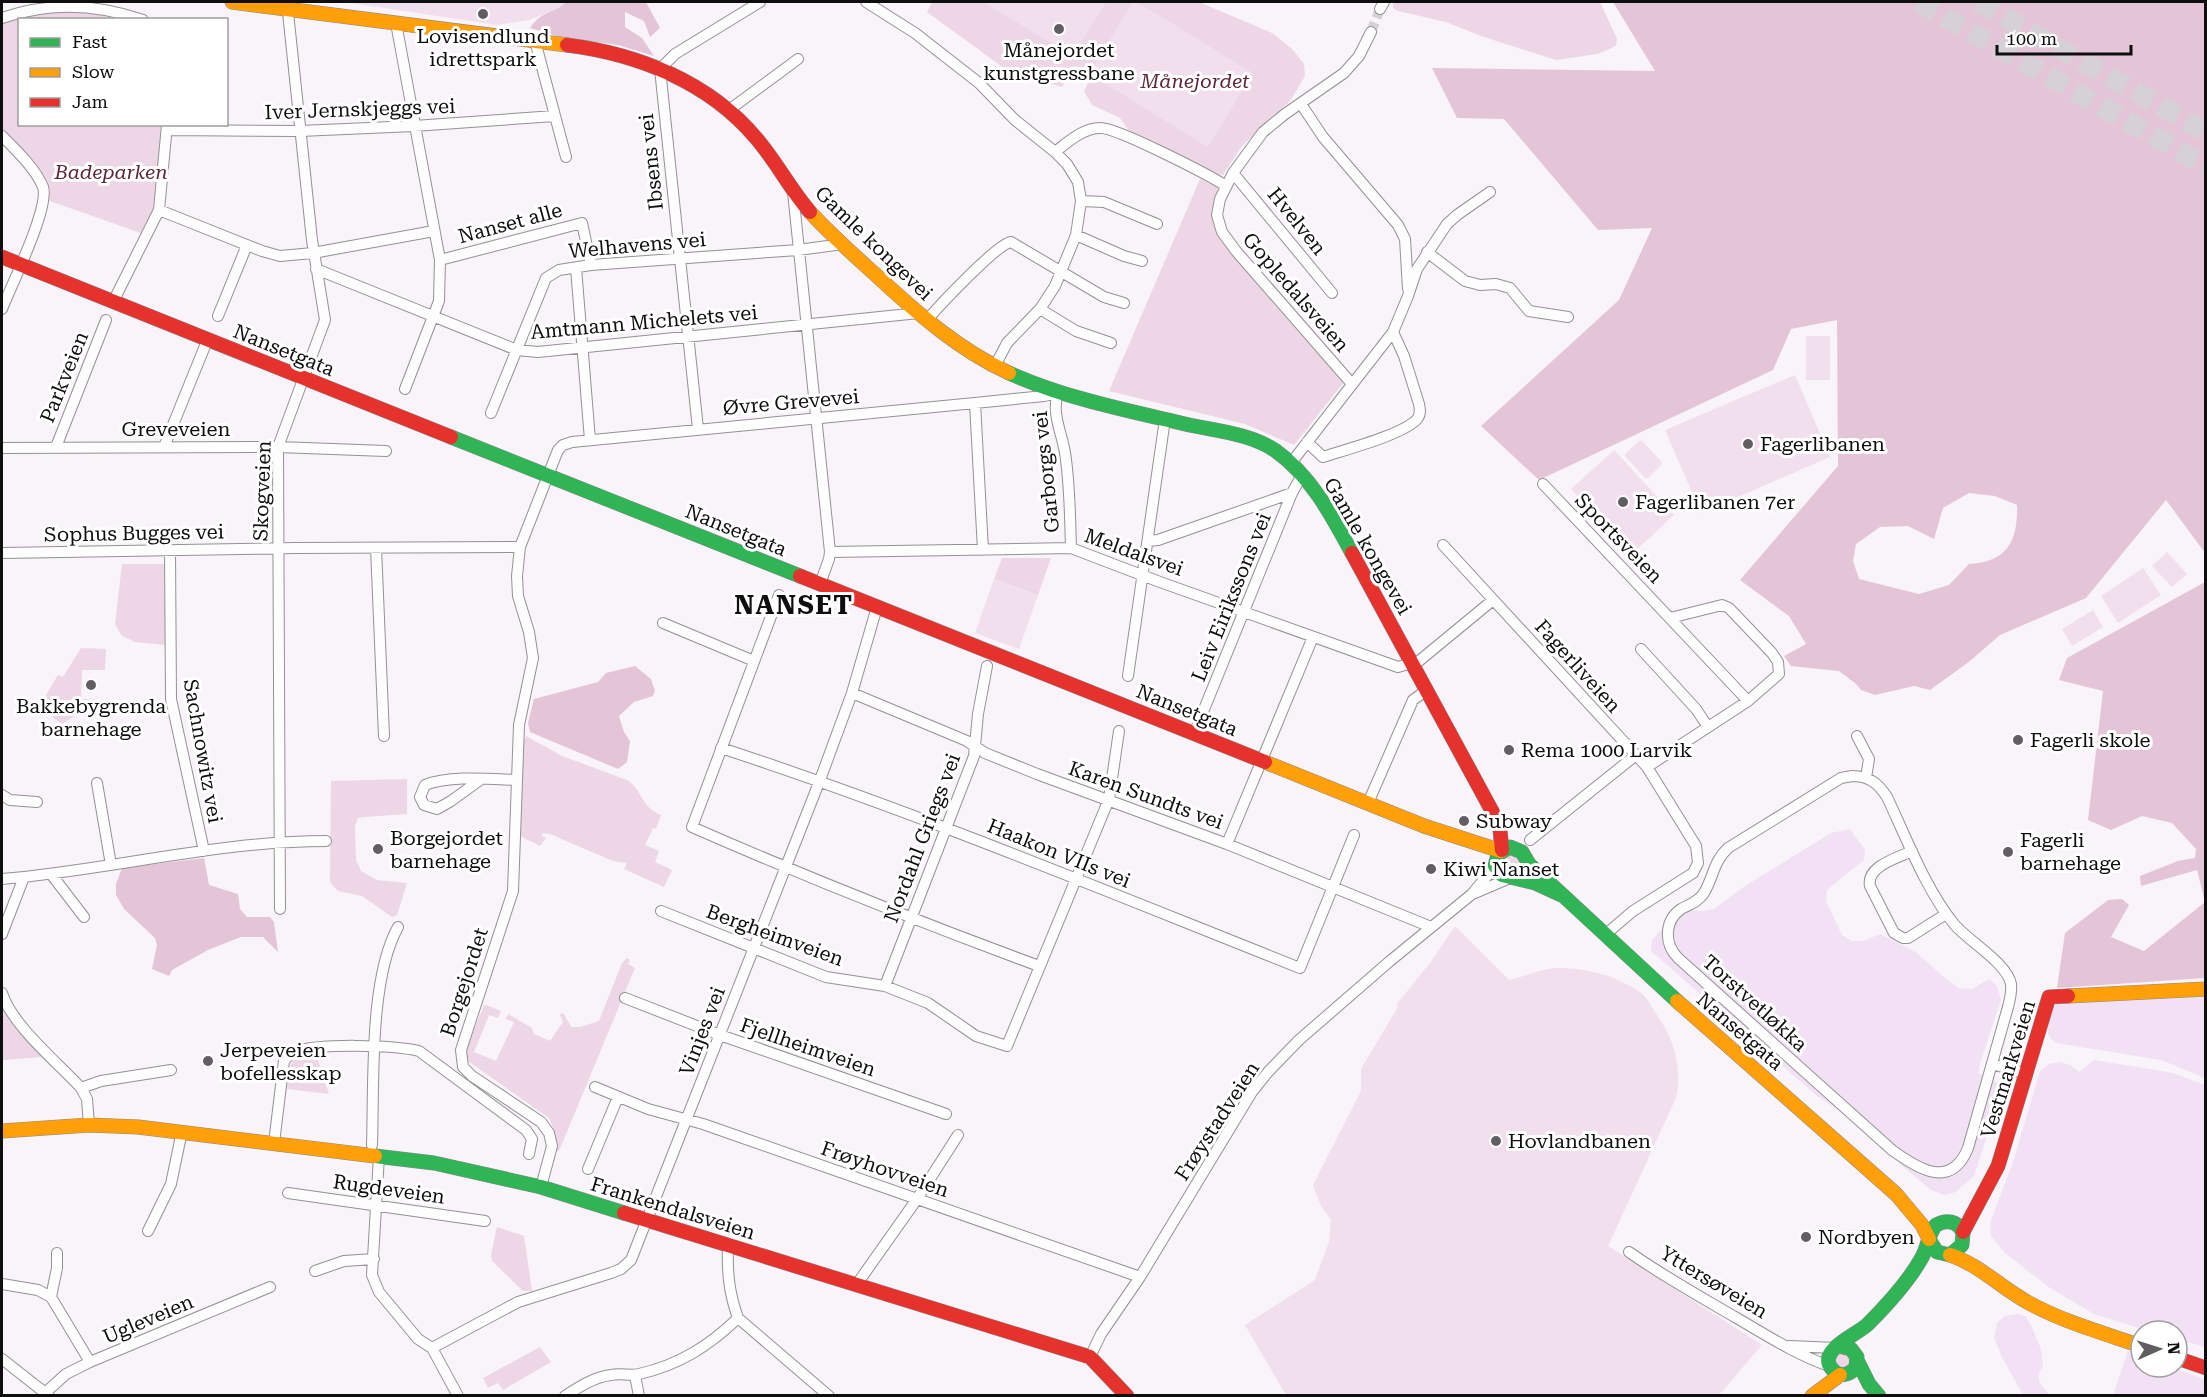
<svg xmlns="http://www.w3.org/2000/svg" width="2207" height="1397" viewBox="0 0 2207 1397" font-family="'Roboto Serif',serif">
<rect width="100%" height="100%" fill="#f9f3fa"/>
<!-- farmland -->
<path fill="#f2e1f4" d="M1850,829L1865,850L1864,860L1827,890L1826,901L1842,935L1852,941H1863L1880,934L1917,953L1945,978L1959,988L1972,989L1989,979L1997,986L2001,1000L1981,1060L1978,1073L2003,1086L1974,1176L1956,1192L1944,1195L1931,1190L1901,1165L1883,1144L1855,1121L1817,1096L1651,951L1652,940L1660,931L1685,910L1703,911L1714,909L1745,886L1831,833Z
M2205,995V1078L2161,1060L2056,1043L2051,1039L2048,1033L2049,1018L2054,1007L2060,999Z
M2094,1060L2173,1073L2205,1085V1347L2177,1339V1331H2148L2094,1314L2050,1288L2005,1253L1991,1236L1990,1223L2013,1162L2040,1071L2049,1064L2061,1062L2072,1066L2079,1072Z
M2018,1314L2025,1316L2030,1323L2041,1349L2043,1366L2039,1374V1381L2049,1395H2023L2002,1357L1994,1338L1997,1323L2005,1316Z
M2128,1351L2141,1354V1367H2173L2205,1380V1395H2113Z"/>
<!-- green -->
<path fill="#edd6e5" d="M932,2H1199L1272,33L1292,49L1304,64L1305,76L1290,101L1241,147L1223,175L1213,174L1131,134L1120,118L1092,105L1084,91L1088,83L1082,68L1075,66L1062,87L1008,71L927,12Z
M1393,2H1600L1617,39L1616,45L1612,48L1597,54L1556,60L1481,36L1446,22L1398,11L1393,8Z
M37,9C54,10 98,8 109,19L20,20V124L161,125C161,151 161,181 154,207C151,216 145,225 141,233L47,200L16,145L2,131V19Z
M1200,179L1218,188C1213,211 1210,220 1223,241L1344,382L1294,445L1245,424L1109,391Z
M1002,558H1051L1038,595L994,579Z
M122,564H164L166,645L135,642L122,636L115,624Z
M81,648L106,649L105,670H82L81,699L99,700L62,724L39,707L58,675L63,677Z
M526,736L562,756L627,780C644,791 639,806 661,815L656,829L653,828L645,845L659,851L655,862L672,870L664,887L624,869L627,863L613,861L550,834L543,833L542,836L546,838L540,846L522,837L520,831L523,744Z
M407,779V814L364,817L358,818L355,826L356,860L361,871L377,880L407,883L397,915L392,917L362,896L338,891L330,882L331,781Z
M1503 863a8 8 0 1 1 16 0a8 8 0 1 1-16 0Z
M627,958L630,960L628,964L635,968L559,1151H556L554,1130L549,1118L468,1061L465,1052L484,1005H486L501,1011L498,1018L489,1015L474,1052L496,1061L514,1022L506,1019L508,1014L532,1028L534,1034L550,1041L563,1022L560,1015L561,1013L564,1014L571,1027H580L599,1021L622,963Z
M2,1003L13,1024L44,1057L2,1060Z
M315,1051L329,1094L287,1089C290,1063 288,1057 315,1051Z
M497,1227L524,1236L532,1291H523L492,1261L491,1255Z
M540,1347L551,1362L503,1390L498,1383L488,1388L483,1378Z
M1836 1360a7 7 0 1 1 14 0a7 7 0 1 1-14 0Z"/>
<!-- forest -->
<path fill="#e4c5d7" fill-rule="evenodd" d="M566,2H646L660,28L650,37L644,21L625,12V27L642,38L654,56L618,45L560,37L530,28C539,13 554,12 566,2Z
M1613,2H2205V553L2166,500L2086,598L2000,635L1970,661L1930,690L1914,686L1875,695L1861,690L1856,684L1839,671L1791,666L1784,656L1806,644L1789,616L1740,580L1838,466L1837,320L1791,329L1773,370L1539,480L1481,426L1619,300L1652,228L1598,230L1504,119L1457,118L1432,68L1655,71ZM1969,493L1995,496L2017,505C2018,540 2008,562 1969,564L1949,585L1919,594L1859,579L1853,561L1856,544L1880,527L1908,526L1934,539L1943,508Z
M2205,582V978L2057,988L2065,933L2108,900L2122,899L2129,905L2111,937L2144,951L2205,902L2197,870L2141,886L2140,876L2178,861L2195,858L2196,849L2172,823L2142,816L2111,830L2088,820L2103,691L2059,680L2067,658Z
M635,666L651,679L655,691L653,696L634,702L619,716L624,732L630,741L627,762L618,769L530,732L528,723L534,699L598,682L606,673Z
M204,858L209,885L238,894L240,909L247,917H270L274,922L278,952L263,937H241L208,950L172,970L169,976L152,969L157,945L155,938L124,909L116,895V884L122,868Z"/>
<!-- pitch -->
<path fill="#f2dfee" d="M344,2H566L559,8L529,20L497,25Z
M983,2H1106L1073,56Z
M1133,2H1137L1253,73L1208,147L1089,74Z
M1806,336H1830V380H1806Z
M1795,375L1830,457L1701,513L1665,430Z
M1639,441H1642L1662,462L1661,465L1648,478H1645L1625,456V454Z
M1614,450L1674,515L1631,555L1571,489Z
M2167,552L2187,574L2172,587L2152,566Z
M2143,568L2161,595L2118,623L2101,596Z
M994,579L1038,595L1019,649L975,633Z
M2093,610L2103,627L2072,646L2062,629Z
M1455,926L1509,980C1525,977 1542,968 1558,968C1587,968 1618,976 1641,993C1647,997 1651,1006 1655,1012C1673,1037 1683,1067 1676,1098L1608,1246L1762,1345L1719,1395H1286L1245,1325L1315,1280L1329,1242L1331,1220L1321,1206L1313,1185L1361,1091V1069L1398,1007L1396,1005L1430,963Z"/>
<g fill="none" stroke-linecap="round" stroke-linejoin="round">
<!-- street-tunnel -->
<path stroke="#d6d1d7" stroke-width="10" stroke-dasharray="10 5" stroke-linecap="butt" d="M1371,32L1380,9"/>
<!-- highway-tunnel -->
<path stroke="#d6d1d7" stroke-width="20" stroke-dasharray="20 10" stroke-linecap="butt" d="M1918,2L2206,166
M1978,2L2206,132"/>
<defs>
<path id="street" d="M866,2L915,33L979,83L1015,120L1055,152L1067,164L1078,182L1081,201L1076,235L1055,286L1040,309L1007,343L995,366
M1380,9L1384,2
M2,18C48,2 97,4 143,20
M396,23L440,260L439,301L405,389
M535,41L566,157
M1301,104L1323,137L1398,225L1405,239L1408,289
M729,110L798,59
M167,130L300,131L414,126L555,116
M2,136C16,150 35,168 43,187C50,207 11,286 2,309
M1055,152C1068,142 1083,128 1100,128C1116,127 1209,175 1226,186
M1233,173L1332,293
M793,192L830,552L829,559L820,584
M1081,201L1104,202L1157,224
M159,210L262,251L280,256L313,253L434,231
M1076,235L1124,256L1142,261
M1427,252L1465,281L1480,285L1496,284L1510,288L1529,311L1568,317
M440,260L582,223L591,265
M576,268L590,440
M316,269L517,350L538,352L919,313
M113,302L159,210L167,125
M1040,309L1076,331L1111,343
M218,316L247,245
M927,320C939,306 997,244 1011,242L1104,297L1124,303
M1352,384L1236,251L1222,232L1217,215L1220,199L1233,173L1263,132L1285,114L1344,73L1359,56L1371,32
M1058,393C1051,413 1062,433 1065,453C1070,484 1070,517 1071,548
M975,403L983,550
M491,413L546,278L559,270L591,265L798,250L843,244
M698,429L660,69L675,54L760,2
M1307,442L1323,457C1344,450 1406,434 1418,418C1421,413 1420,410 1419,404L1404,356L1393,332
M56,447L106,320
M164,447L207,341
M2,448L278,447L386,451
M1291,463L1393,332L1408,296L1417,269L1447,224L1457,215L1490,192
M1543,484L1748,701
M1148,541L1158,540L1292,493
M1443,545L1647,767L1696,846L1698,863L1693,873L1633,911L1606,934
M376,548L384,736
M170,551L171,699L204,851
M830,552L1071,548L1160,582L1398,667L1419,661L1493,600
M2,553L296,548L520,547
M779,595L692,827C806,877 922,923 1039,966
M663,623L754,661
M1641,649L1696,709L1708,727
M1128,676L1165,419
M852,693L967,741L985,753L1037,774L1227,844L1431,927
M1194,734L1292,493L1302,475
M1857,736L1869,759L1866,778
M721,748C917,812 1108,892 1300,968L1354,835
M1647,767L1748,701L1779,674L1778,662L1772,653L1729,608L1722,605L1670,618
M1852,776C1869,776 1878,783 1887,797C1906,837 1926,890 1954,924C1968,941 2007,963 2011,984C2012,992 2010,999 2008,1007L1968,1148C1951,1190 1918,1169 1892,1150L1678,958C1664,944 1664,921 1681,909C1690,904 1698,902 1704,893C1714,876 1713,862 1728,848L1841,778Z
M480,780L451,801L437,809L424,805L420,797L425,785C449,775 491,779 517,780
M97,783L111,865
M2,795L10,800L37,802
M1368,803L1413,700L1427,690
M1530,840L1636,755
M1227,844L1313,637
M1912,851C1898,858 1866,866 1870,886L1894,933L1903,938H1908L1946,914
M51,874L84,917
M2,879C110,870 217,841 326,841
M1475,893L1510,878
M280,909L278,447L325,320L312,240L287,3
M661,911L826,977L885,986L928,1003L976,1036L1007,1046L1109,799L1119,731
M2,934L24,877
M885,986L974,756L978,714L987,666
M2,993C11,1024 58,1063 81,1088L87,1099L89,1125
M625,998L720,1035L946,1114
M1992,1064L2027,1074
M595,1087L648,1109L703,1124L1140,1277
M81,1088L101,1081L171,1070
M274,1143L284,1061C287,1058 289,1054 294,1052C318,1043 393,1045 419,1051L526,1130L532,1139L529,1154
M372,1145C374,1084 369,979 398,927
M379,1156L372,1275L379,1292L418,1339L432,1348L458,1396
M588,1169L618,1097
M541,1187L552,1146L549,1133L541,1122L472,1076L463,1067L461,1050L513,891L519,725L533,658L529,632L518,596L517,576L520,547L558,450L563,445L572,442L975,403L1044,396L1058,393
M288,1193L485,1221
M148,1231L171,1184L182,1131
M728,1246C727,1272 729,1293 738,1318L829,1396
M1629,1252C1663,1276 1699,1296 1735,1317C1766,1335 1795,1354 1829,1366
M315,1271L344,1261L374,1259
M2,1284L38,1290L51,1297L90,1362
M857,1284L917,1199L958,1135
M51,1297L57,1268V1253
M1790,1346L1835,1348
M432,1348L518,1302L611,1273L621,1269L631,1260L820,780L852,693L877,607
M1090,1357L1101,1334L1140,1277L1252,1092L1268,1072L1299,1040L1390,961L1472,894L1496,865
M2,1359L49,1396
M635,1375L639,1396
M45,1393L66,1374L90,1362L270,1287
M565,1396C579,1387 594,1377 611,1375C620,1373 630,1376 639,1374C679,1365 709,1346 738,1318"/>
<path id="fast" d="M1009,373C1065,398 1125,410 1185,424C1215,431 1250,433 1276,451C1311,476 1332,516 1352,553
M451,437L800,576
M1561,895L1535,883L1502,875L1495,866L1498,854L1510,847L1522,852L1529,864L1677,1001
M375,1156L434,1163L541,1187L624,1213
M1839,1346L1851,1349L1857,1357L1856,1367C1850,1375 1839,1378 1832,1369C1816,1350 1857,1335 1868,1324C1887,1305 1908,1282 1921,1259C1928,1248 1928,1234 1936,1225C1947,1219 1957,1221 1963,1232L1962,1245L1950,1255L1937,1252L1930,1241
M1858,1362L1869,1384L1879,1396"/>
<path id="slow" d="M232,2L567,45
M810,212C831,235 854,255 877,276C917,313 959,350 1009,373
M1265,762L1424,826L1501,851
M2068,996L2206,989
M1677,1001L1896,1194L1922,1225L1929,1239
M2,1131L89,1125L138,1127L375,1156
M1950,1255C1980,1265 2001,1288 2029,1303C2064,1322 2103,1333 2141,1346
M1812,1396L1840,1375"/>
<path id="jam" d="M567,45C638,54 709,82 756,138C776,161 790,189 810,212
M2,257L451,437
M1352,553L1492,811L1500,830L1502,850
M800,576L1265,762
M624,1213L1090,1357L1127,1396
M1963,1232L1998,1166L2049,997L2068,996
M2177,1358L2206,1368"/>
</defs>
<!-- street casing -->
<use href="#street" stroke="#949194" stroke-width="12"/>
<!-- fast casing -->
<use href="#fast" stroke="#8a888b" stroke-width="15"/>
<!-- slow casing -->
<use href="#slow" stroke="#8a888b" stroke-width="15"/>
<!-- jam casing -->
<use href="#jam" stroke="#8a888b" stroke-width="15"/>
<!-- street -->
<use href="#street" stroke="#fefdfe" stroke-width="10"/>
<!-- fast -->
<use href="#fast" stroke="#30b455" stroke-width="14"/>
<!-- slow -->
<use href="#slow" stroke="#ff9f0a" stroke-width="14"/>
<!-- jam -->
<use href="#jam" stroke="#e5322d" stroke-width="14"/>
</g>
<!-- markers -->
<g fill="#605e61" stroke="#fff" stroke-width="2">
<circle cx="483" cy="14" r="6"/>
<circle cx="1059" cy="29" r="6"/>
<circle cx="1748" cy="444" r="6"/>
<circle cx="1623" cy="502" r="6"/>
<circle cx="91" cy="685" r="6"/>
<circle cx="2018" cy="740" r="6"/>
<circle cx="1509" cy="750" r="6"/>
<circle cx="1464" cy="821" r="6"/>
<circle cx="378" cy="849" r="6"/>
<circle cx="2008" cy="852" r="6"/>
<circle cx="1431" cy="869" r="6"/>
<circle cx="208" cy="1061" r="6"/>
<circle cx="1496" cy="1141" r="6"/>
<circle cx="1806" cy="1237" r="6"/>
</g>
<g text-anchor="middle" stroke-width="6" stroke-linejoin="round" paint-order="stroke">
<!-- poi labels -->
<g font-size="20" fill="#0e0e0e" stroke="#fff" text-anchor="start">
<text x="483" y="43" text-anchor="middle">Lovisendlund<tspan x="483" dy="23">idrettspark</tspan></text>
<text x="1059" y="57" text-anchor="middle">Månejordet<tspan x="1059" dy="23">kunstgressbane</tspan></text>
<text x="1760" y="451">Fagerlibanen</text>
<text x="1635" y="509">Fagerlibanen 7er</text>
<text x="91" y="713" text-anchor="middle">Bakkebygrenda<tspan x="91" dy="23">barnehage</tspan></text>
<text x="2030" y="747">Fagerli skole</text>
<text x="1521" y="757">Rema 1000 Larvik</text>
<text x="1476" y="828">Subway</text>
<text x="390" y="845">Borgejordet<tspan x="390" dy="23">barnehage</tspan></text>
<text x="2020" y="847">Fagerli<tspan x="2020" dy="23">barnehage</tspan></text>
<text x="1443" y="876">Kiwi Nanset</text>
<text x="220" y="1057">Jerpeveien<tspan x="220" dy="23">bofellesskap</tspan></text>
<text x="1508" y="1148">Hovlandbanen</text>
<text x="1818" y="1244">Nordbyen</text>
</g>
<!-- park labels -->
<g font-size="20" font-style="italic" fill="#5d2636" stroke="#fff">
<text x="1195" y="88">Månejordet</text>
<text x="111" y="179">Badeparken</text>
</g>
<!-- street labels -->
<g font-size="20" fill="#0e0e0e" stroke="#fff">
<text transform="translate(360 109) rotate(-2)" y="7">Iver Jernskjeggs vei</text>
<text transform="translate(651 162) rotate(-96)" y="7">Ibsens vei</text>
<text transform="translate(1297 221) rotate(51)" y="7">Hvelven</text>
<text transform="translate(510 223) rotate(-15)" y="7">Nanset alle</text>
<text transform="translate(874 243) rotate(44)" y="7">Gamle kongevei</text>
<text transform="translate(637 245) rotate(-5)" y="7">Welhavens vei</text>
<text transform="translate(1296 292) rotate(49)" y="7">Gopledalsveien</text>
<text transform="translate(644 322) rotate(-5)" y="7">Amtmann Michelets vei</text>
<text transform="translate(284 350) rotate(22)" y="7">Nansetgata</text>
<text transform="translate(64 377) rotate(-68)" y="7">Parkveien</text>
<text transform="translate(791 402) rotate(-5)" y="7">Øvre Grevevei</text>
<text x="176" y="436">Greveveien</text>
<text transform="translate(1046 472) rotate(-96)" y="7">Garborgs vei</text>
<text transform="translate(262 491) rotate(-88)" y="7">Skogveien</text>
<text transform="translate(736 530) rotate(22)" y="7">Nansetgata</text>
<text transform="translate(134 533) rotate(-1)" y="7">Sophus Bugges vei</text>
<text transform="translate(1619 538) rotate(46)" y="7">Sportsveien</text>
<text transform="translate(1368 546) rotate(60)" y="7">Gamle kongevei</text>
<text transform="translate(1134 552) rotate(20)" y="7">Meldalsvei</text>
<text transform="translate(1231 597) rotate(-68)" y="7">Leiv Eirikssons vei</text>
<text transform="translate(1578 666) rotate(48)" y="7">Fagerliveien</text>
<text transform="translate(1187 710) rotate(22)" y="7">Nansetgata</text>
<text transform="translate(203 751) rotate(80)" y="7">Sachnowitz vei</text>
<text transform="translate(1146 795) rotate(20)" y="7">Karen Sundts vei</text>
<text transform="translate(922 838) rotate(-69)" y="7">Nordahl Griegs vei</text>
<text transform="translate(1059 853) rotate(22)" y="7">Haakon VIIs vei</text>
<text transform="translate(775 935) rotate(20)" y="7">Bergheimveien</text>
<text transform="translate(464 982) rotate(-72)" y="7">Borgejordet</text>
<text transform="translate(1755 1003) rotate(42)" y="7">Torstvetløkka</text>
<text transform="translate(702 1031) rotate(-69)" y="7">Vinjes vei</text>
<text transform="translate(1740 1031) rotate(41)" y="7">Nansetgata</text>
<text transform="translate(808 1047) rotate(19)" y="7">Fjellheimveien</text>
<text transform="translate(2008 1069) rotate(-73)" y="7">Vestmarkveien</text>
<text transform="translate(1217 1121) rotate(-57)" y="7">Frøystadveien</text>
<text transform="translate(885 1169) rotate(19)" y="7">Frøyhovveien</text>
<text transform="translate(389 1189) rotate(8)" y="7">Rugdeveien</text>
<text transform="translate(673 1208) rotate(17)" y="7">Frankendalsveien</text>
<text transform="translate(1714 1282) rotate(31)" y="7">Yttersøveien</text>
<text transform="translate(148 1319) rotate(-23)" y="7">Ugleveien</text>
</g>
<!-- district labels -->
<g font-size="26" font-weight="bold" letter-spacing="1.5" fill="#0e0e0e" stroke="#fff">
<text x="794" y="614">NANSET</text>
</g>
</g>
<!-- border -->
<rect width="2207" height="1397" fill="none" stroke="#0e0e0e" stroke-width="6"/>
<!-- legend -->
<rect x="18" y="18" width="210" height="108" fill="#ffffff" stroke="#9f9f9f" stroke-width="1.5"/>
<rect x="30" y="38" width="30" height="9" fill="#30b455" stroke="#9f9f9f" stroke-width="1.5"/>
<text x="72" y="48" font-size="18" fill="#0e0e0e">Fast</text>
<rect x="30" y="68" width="30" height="9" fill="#ff9f0a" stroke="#9f9f9f" stroke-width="1.5"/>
<text x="72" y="78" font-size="18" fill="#0e0e0e">Slow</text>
<rect x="30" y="98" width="30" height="9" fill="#e5322d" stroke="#9f9f9f" stroke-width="1.5"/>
<text x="72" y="108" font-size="18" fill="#0e0e0e">Jam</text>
<!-- north arrow -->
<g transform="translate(2159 1349) rotate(87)"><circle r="28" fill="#ffffff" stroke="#9f9f9f" stroke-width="1.5"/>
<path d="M0-4.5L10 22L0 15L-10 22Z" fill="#605e61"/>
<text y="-9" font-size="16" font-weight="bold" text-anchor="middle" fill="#0e0e0e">N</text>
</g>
<!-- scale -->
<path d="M1997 45v9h134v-9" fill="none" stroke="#0e0e0e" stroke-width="3"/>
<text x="2006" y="45" font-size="18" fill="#0e0e0e" stroke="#ffffff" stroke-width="4.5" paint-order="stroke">100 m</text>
</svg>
